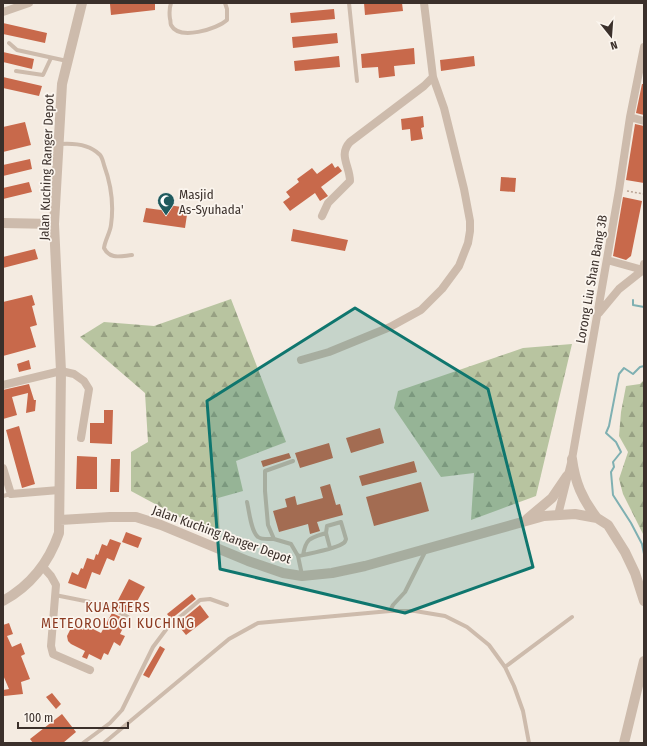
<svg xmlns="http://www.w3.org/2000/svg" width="647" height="746" viewBox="0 0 647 746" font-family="'Fira Sans Condensed',sans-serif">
<defs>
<pattern id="forest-firs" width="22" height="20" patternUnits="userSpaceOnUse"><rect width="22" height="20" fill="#b8c4a0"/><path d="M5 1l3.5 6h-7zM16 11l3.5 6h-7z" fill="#97a083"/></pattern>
</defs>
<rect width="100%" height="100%" fill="#f4ebe1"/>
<!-- forest -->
<path fill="url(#forest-firs)" d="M231,299L286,442L236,461L243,491L218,498L220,539L131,491V452L148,442L145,393L80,337L104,322L154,326Z
M572,344L536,496L471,520L474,473L441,477L394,408L398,391L523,348Z
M644,380V536L623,494L619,479L628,452L619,436L621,412L626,386L640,384Z"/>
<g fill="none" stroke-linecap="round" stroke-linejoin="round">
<!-- stream -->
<path stroke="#7fb0b2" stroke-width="2" d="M633,300V305L644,307
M644,366L640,367L633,374L624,368L619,374L609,426L606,433L616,442L621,452L613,462L614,467L611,472L613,495L631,523L642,544L644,554"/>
</g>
<!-- building -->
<path fill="#c8694b" d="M124,3H155V10L111,15L110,4Z
M364,3H402L403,11L365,15Z
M334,9L335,19L291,23L290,13Z
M3,23L47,33L45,43L3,34Z
M337,33L338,43L293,48L292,37Z
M414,48L415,64L394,66L395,76L379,78L378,67L362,68L361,54Z
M3,52L34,59L32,69L3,62Z
M339,56L340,67L295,71L294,61Z
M474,56L475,66L441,71L440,60Z
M3,77L42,86L39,96L3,88Z
M642,84H644V115L636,113Z
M423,116L424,127L421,128L423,139L411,141L410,129L402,130L401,119Z
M25,122L31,145L3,152V127Z
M635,124L644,126V183L626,180Z
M30,159L32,169L3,176V165Z
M332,163L335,168L338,166L342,171L321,187L328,196L320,201L315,193L290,211L283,202L290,197L286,192L299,182L297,179L312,168L317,174Z
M501,177L516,178L515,192L500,191Z
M29,182L32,192L3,199V188Z
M623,197L642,201L631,256L626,260L613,256Z
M162,204L188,208L185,228L143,222L146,208L161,210Z
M293,229L348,240L345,251L291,241Z
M35,249L38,259L3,268V257Z
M32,295L35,305L32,306L37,325L30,327L36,347L3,356V302Z
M29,360L31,369L19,372L17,364Z
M29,384L34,400H36L35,411L26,413L28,393L12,397L17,415L3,419V390Z
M104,410H113L112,444L90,443V423H104Z
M19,426L35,484L22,488L6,430Z
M380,428L384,443L351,453L346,438Z
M329,443L333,458L300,468L295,453Z
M289,453L291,458L263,467L261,461Z
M77,456L97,457V489H76Z
M111,459H120L119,492H110Z
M414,461L417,472L362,486L359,476Z
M421,482L429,511L374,526L366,497Z
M330,484L336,505L340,504L343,515L317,522L320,531L310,534L308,524L279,532L273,511L287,507L285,499L295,496L297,505L323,498L320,487Z
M126,532L142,538L138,548L122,542Z
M110,539L121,543L114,561L107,558L100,575L92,572L86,589L68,583L72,572L78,575L81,568L83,569L87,558L94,560L96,554L98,555L102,544L107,546Z
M129,579L145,587L130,614L115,606Z
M192,594L196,599L171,619L167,614Z
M200,605L209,617L186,635L177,624Z
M112,613L127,620L120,634L125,636L120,646L114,642L108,655L104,653L101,660L89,654L87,659L82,657L85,651L71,644L68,641L67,636L70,630L77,627L83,630L85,625L101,633Z
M9,623L13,634L7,636L12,647L21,643L25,654L21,656L30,679L21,682L23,694L4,696L3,690L9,689L3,675V625Z
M160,646L165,649L149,678L143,675Z
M52,693L61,704L56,709L46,697Z
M62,714L76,732L63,743H33L30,739Z"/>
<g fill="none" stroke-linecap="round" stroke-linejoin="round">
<!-- path -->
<path stroke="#b9a596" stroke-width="1.5" stroke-dasharray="2 2" stroke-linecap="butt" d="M627,191L644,194"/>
<!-- service -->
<path stroke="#cdbbac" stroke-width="4" d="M171,3C169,9 169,12 170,19C171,21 170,23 171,25C179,41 217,29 227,20V9L225,3
M349,3L357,81
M9,43L17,50L67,61
M16,71L43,75L51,58
M59,144C72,143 89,144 99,154C102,156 103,161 104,165C111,184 114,204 111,225C110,233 105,240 104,248C110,260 121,256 132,255
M293,461L265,471V491L268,525L274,539L291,544L298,556L302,575
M3,496L11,494
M247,502C249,510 251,532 258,537C262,540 268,539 274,539
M326,533L330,548
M298,556C308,554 334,549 342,544C345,543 345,542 346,539L341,522L327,526L326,533C310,538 306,538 303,555
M55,595L105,605L128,617
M390,611L393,605L405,592L425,552
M505,667L572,617
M83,743L110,723L122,710L153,647L168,627L200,600L210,599L227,605
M104,743L229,639L258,623L390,611H415L445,616L467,627L489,645L505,667L514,686L523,711L529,743"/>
<!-- minor -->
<path stroke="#cdbbac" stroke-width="8" d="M3,12L29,3
M630,117L644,121
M322,216L328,203L350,181C350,166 338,155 350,142L424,86L433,77L424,3
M607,260L643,270
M599,313L619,289L643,270L644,264
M301,360L329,352L390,327L421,310L442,289L459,266L468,243L470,231V221L464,189L444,108L433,77
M3,385L61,371L74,374L84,381L89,389L81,438
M3,468L11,494L59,490
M558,515L572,459L619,190L630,117L644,47
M43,567L51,576L56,585L51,646L53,654L90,670"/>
<!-- tertiary -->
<path stroke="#cdbbac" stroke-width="10" d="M3,223L54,224
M572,459C575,482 582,499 597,518
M527,519L552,498L567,476
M60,520L110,517H136L161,525L248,561L283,573L302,576L332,573L365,566L544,516L575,514L597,518L608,525L625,552L635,573L644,601
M3,601C30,586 49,562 59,533L61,371L54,224L62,84L82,3
M624,743L644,661"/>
</g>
<!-- marked area -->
<path fill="#0f766e" fill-opacity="0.2" stroke="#0f766e" stroke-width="3" stroke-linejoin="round" d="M355,308L488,389L533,567L405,613L220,569L207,401Z"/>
<!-- icons -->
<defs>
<symbol id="mosque-pin" viewBox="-11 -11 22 30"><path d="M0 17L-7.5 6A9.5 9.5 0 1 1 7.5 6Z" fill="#1f5a5e" stroke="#fbf5ee"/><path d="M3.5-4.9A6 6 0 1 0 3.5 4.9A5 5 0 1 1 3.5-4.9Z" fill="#fff"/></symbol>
</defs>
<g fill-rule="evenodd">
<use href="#mosque-pin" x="156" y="191" width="20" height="27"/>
</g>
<g text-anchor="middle" stroke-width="3.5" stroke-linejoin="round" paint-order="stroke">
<!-- street labels -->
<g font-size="13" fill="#3b302b" stroke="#fbf5ee">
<text transform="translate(46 167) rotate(-88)" y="5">Jalan Kuching Ranger Depot</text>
<text transform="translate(591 279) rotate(-80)" y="5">Lorong Liu Shan Bang 3B</text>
<text transform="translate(222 534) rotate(20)" y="5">Jalan Kuching Ranger Depot</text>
</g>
<!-- poi labels -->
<g font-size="13" fill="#3b302b" stroke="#fbf5ee" text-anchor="start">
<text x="179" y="199">Masjid<tspan x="179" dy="15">As-Syuhada'</tspan></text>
</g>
<!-- neighbourhood labels -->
<g font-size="14" letter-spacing="1" fill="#8c3b22" stroke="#fbf5ee">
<text x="118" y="612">KUARTERS<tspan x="118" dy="16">METEOROLOGI KUCHING</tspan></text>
</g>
</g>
<!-- border -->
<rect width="647" height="746" fill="none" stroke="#3b302b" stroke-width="8"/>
<!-- north arrow -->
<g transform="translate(611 36) rotate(163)" stroke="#fbf5ee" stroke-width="3" paint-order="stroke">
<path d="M0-3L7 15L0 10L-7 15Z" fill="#3b302b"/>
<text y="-6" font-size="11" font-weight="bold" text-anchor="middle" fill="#3b302b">N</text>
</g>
<!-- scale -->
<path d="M18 722v6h110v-6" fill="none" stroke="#3b302b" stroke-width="2"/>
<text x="24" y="722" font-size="12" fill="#3b302b" stroke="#fbf5ee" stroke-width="3" paint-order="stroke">100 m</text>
</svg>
